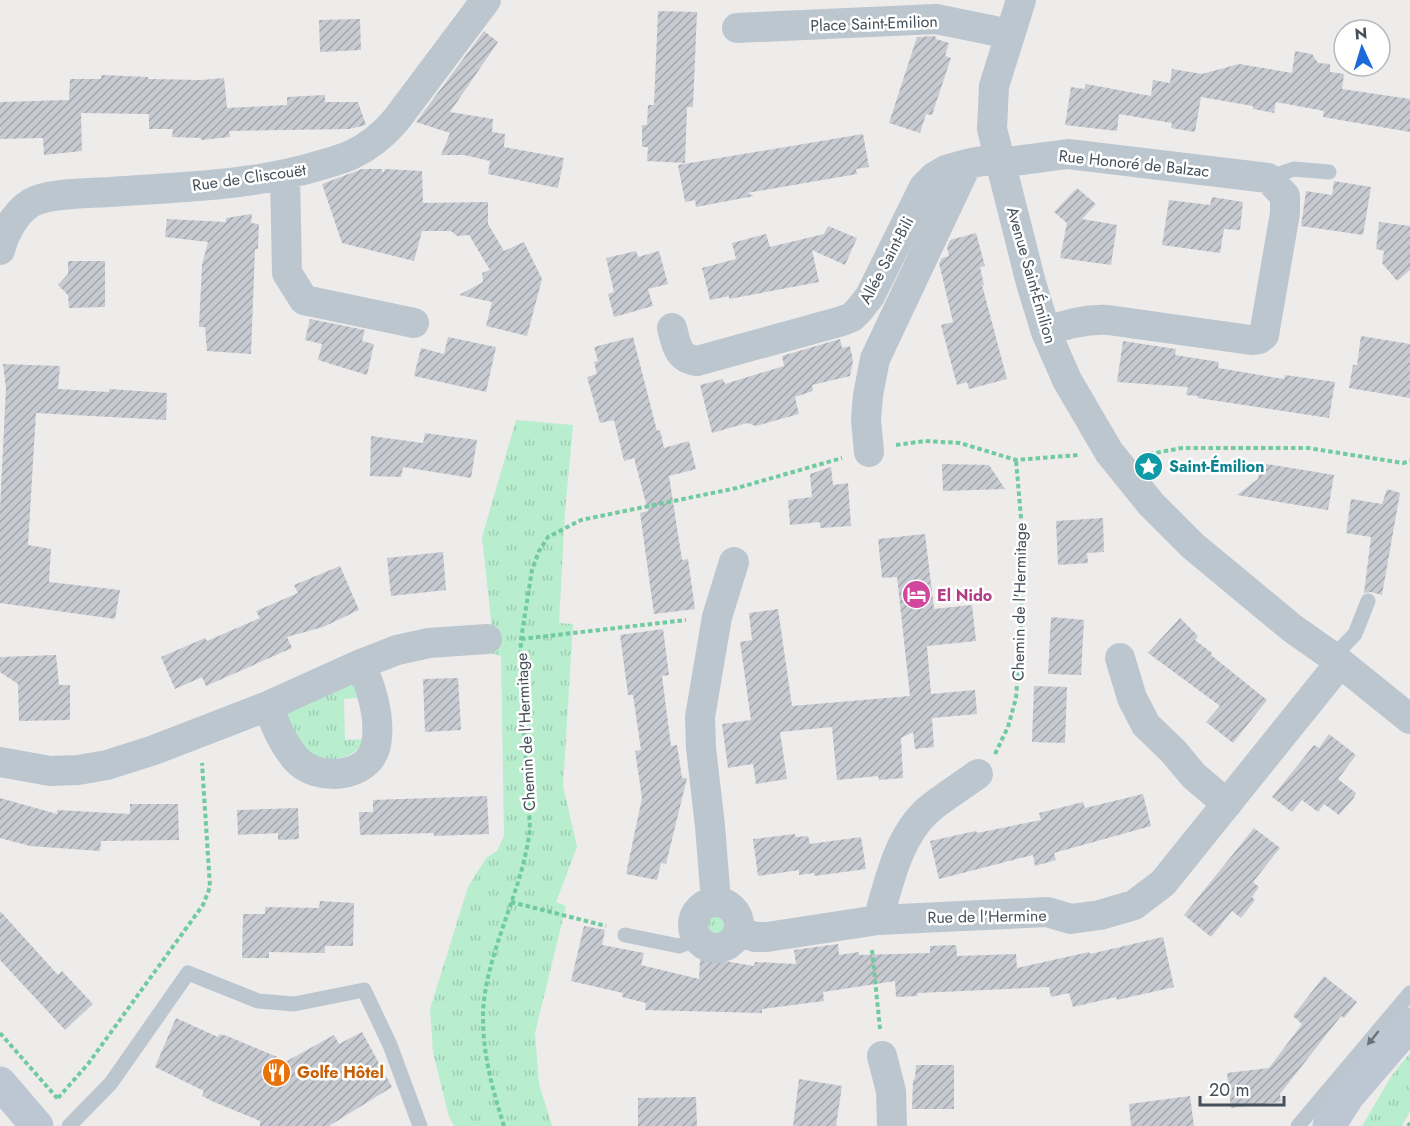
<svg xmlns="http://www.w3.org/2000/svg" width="1410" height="1126" viewBox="0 0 1410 1126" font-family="Jost,sans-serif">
<defs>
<pattern id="grass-tufts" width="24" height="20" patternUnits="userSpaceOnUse" patternTransform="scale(1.5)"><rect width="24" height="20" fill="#b8edce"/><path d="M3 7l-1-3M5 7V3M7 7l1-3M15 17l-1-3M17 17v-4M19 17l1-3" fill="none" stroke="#9fcdb3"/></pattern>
<pattern id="building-hatch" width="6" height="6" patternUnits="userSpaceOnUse" patternTransform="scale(1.5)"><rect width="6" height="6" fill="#c8cad1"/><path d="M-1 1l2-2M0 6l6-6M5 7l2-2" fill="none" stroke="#a4a6ad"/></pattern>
</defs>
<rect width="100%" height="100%" fill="#eeebeb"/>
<!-- grass -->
<path fill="url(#grass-tufts)" d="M516,420L573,425L565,511L559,623L573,624L563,786L577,847L556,902L566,906L535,1033L539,1084L552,1126H454L449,1117L433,1052L430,1009L468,887L486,858L497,851L504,836L501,656L490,653L491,620L482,537Z
M353,681L364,697L344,699L345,740L365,739C352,761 339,758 316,761L286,724L287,706Z
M699 925a16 16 0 1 1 32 0a16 16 0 1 1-32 0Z
M1410,1053V1111L1402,1126H1362L1392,1075Z"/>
<!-- building -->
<path fill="url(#building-hatch)" d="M658,11L697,12L693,107H687L685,163L647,161L648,147H642V125H647L648,105H654Z
M360,19L361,50L320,52L319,20Z
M484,31L498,42L450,112L493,119L492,132L505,134L504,147L564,158L558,188L488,174L490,161L464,155H441L450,133L416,122Z
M935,36L936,39L949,43L945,56L951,58L932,115L926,114L920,133L889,123L917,37Z
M1295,51L1312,54L1318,63L1330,64V72L1344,74L1342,89L1410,99V132L1323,117L1324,111L1276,102L1274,113L1253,109V106L1201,97L1195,132L1171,128L1172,123L1119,114L1117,131L1065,125L1071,87L1084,89L1086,84L1151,96L1153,80L1170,83L1172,69L1202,74L1239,64L1292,73Z
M101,75L148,77V79L201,80L224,78L227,108L287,105V97L325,95V102H358L366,125L349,129L229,131L230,137L201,140V138L172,137L173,129H149V114L81,113L82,151L44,155L43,138L0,139V102L69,100L70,79H101Z
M863,134L869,167L856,169L857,174L747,193L754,196L696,207L695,200L685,202L678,165Z
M362,169H382L383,173L385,169L422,171L423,203L488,202V224L504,251L524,242L542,279L527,336L486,326L492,302L459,295L483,282L482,273L490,270L469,235L457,236L451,231H422L414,261L342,243L322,184Z
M1334,181L1371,187L1363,235L1301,226L1306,191L1332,195Z
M1077,188L1096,204L1082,219L1117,225L1111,265L1060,258L1067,223L1054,212Z
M1212,197L1243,202L1240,230L1224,229L1220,253L1162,245L1169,200L1210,205Z
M252,214L251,223L259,224L258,249H255L251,354L207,351L205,327H199L202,265L208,242L165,237L167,219L226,222V218Z
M1379,222L1410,226V270L1397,281L1382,263L1384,251L1376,249Z
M828,226L857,238L845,265L812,250L819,282L729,299V296L710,300L702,268L736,259L732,243L766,234L770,247L824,234Z
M976,233L985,266L980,267L984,285H982L1007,379L969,389L967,382L957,385L941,325L953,322L939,263L942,258L949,256L947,247L950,240Z
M636,251L638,257L659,251L668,284L648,289L653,306L614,317L608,294L614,292L606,258Z
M68,261H105V307L69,308L68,295L58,285L68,274Z
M310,319L365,330L362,341L374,344L367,375L318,360L322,344L305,340Z
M1361,336L1410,344V398L1349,388L1353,365H1357Z
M448,337L496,347L486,392L414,376L421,348L444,354Z
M633,337L657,431L660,430L664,448L689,441L696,469L669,476L682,560L688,559L695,609L654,614L640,513L648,511L634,458L624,461L614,420L600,423L587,377L597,374L594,362L598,361L594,347Z
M840,339L842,348L850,346L853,361L850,376L812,385L813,391L795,397L799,414L756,426L747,423L712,433L700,385L723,379L725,384L784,366L782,356Z
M1123,341L1176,349L1175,355L1219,362L1218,368L1284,379L1285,375L1335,382L1329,418L1198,398V396L1186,395L1188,387L1117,382Z
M3,364L60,366L58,389L109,392V389L167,393L166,420L36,413L28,545L51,549L49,582L120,590L115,619L0,603V509L6,388Z
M425,433L477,440L471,478L403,467L401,477L370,476L371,436L423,443Z
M1260,463L1334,475L1328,510L1237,495L1258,479Z
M942,464L989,465L1005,489L943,491Z
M831,467L833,485L848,483L851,526L820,528V522L790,525L788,500L812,497L810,474Z
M1387,489L1400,493L1382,595L1371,592L1364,593L1371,537L1346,533L1351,499L1382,504Z
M1103,518L1104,552L1087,553L1088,563L1058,565L1056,521Z
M925,534L934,609L972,605L976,641L927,646L931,694L975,690L977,714L932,718L934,747L915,749L913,732L901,738L903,778L879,780L878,776L837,780L832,727L780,732L787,779L756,784L753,764L728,768L722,724L751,720L740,642L752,640L749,613L778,609L792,706L910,696L897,577L882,578L878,539Z
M443,552L446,590L391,596L387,558Z
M340,566L359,610L323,627L287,637L292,648L206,686L202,677L175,689L161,657L205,638L207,641L260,618L256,611L298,593L294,585Z
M1051,617L1084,620L1081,675L1048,674Z
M1180,618L1198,636L1195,640L1212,653L1211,655L1267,700L1233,743L1206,722L1220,706L1148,653Z
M663,629L669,675L662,676L671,746L677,745L682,778H687L666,864L661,863L657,880L626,874L642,798L635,751L641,750L633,695H628L620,635Z
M56,655L59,685H70V720L19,721L18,684L0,672V657Z
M458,678L461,730L425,732L423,679Z
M1034,686L1067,687L1065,743L1032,742Z
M1329,734L1356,755L1338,779L1356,793L1353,799L1339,815L1324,804L1318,812L1302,800L1292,812L1272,797L1314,745L1319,748Z
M1143,794L1151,826L1054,853L1056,860L1035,866L1033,855L939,879L930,841L976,831L977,833L1041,820L1039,813L1083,802L1085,808Z
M487,796L489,834L434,836V833L360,835L359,812H373V800Z
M0,798L57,814V810L130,814V804H178L179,840L101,841L100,851L30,846L0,838Z
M298,808L299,839L278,840V833L238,835L237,810Z
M1254,828L1280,848L1253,882L1259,887L1252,897L1255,900L1241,918L1232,911L1211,937L1184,915Z
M795,834V837L808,836L810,844L861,837L866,869L814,876V873L799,875V870L758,876L753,839Z
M320,901L354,903L353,946H325V953L269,952V958H242L243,914H265V907L319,908Z
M0,911L58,975L62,971L93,1004L65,1030L0,960Z
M584,926L605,930L602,945L644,953L641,965L699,979L700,960L724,961L754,966L755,962L796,964L794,950L838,944L839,955L859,952V955L930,953V946L956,945L957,956L1016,954L1017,968L1089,952L1090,954L1163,937L1174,987L1117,1000L1116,997L1073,1007L1069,993L1051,997L1049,987L918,993L917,996L896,997L895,981L823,992L824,1001L762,1009V1013L645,1010L646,1003L622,997L623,993L571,981Z
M1324,976L1357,1002L1344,1018L1341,1016L1280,1094L1281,1102L1231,1108L1227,1073L1269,1068L1302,1024L1293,1016Z
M176,1018L218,1037L220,1034L227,1036L287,1061L334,1035L339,1044L362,1032L392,1087L329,1126H260V1121L214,1102L202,1096L204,1091L155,1067Z
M916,1065H954V1109H912L913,1080L915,1079Z
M799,1079L842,1086L836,1126H793Z
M1190,1096L1194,1126H1131L1129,1104Z
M696,1097L697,1126H638V1098Z"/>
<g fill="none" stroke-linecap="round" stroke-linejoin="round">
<!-- path -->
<path stroke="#71cba0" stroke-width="4" stroke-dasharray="4.5 3" stroke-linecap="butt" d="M896,445L925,441L960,443L1016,460L1078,455
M1149,454L1182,448H1308L1403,463L1410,461
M521,639L686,620
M995,754L1008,727L1016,698L1021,629L1023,541L1016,460
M511,902L606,926
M872,950L880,1029
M0,1033L58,1099
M58,1098L88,1064L203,905L210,887L202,763
M504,1126C490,1082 477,1033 486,987C496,933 524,883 530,828L520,664L521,639L532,570L539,551L548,537L581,520L737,488L842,458
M1408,1126L1410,1123"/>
<!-- service -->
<path stroke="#bcc6ce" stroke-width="15" d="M1268,178L1294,169L1329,172
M1333,657L1355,634L1368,601
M625,935L679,946L697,939
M69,1126L111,1083L188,973L258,1001L294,1004L364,990L390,1045L420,1126
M1298,1126L1410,993"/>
<!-- minor -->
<path stroke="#bcc6ce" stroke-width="30" d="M1021,0L994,86L992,129L1031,283L1046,332L1067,380L1109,452L1151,504L1193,546L1292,628L1333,657L1410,719
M737,28L936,19L1010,34
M285,175L287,273L304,300L414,323
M0,250C5,231 18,207 37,200C55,193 90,193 110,192C178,187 249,186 314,167C327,163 341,160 353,154C370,146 384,134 396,120L486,0
M672,328C676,344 678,359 697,361L842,321L852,317L859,310L870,296L924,187L934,177L946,170L967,164L982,161H1015L1068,154L1268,178L1285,196V213L1264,335L1259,339L1251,340L1108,320C1087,319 1066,324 1046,332
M869,452L866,420L868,395L875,359L967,164
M1120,658L1132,698L1146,725L1173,751L1194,776L1227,804
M268,706C275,724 282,743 296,759C316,782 369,779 376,745C381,719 371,687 361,664
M0,762L50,771L78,770L107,765L154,750L268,706L361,664L397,650L429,643L487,639
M716,901L710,826L701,748L700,717L717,617L734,562
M693 925a23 23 0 1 1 46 0a23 23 0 1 1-46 0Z
M878,920C889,882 898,837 928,810C943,797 962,786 978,774
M738,931L755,937H767L878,920L1047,912L1071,919L1100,915L1134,905L1163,883L1340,663
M882,1056L891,1091L892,1126"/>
<!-- secondary -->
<path stroke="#bcc7d3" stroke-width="33" d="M0,1083L37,1126
M1329,1126L1348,1096L1410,1024"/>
</g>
<!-- one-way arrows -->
<defs><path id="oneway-solid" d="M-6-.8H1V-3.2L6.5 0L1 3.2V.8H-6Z" transform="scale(1.5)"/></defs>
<use fill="#68737c" href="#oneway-solid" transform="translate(1373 1038) rotate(129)"/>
<!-- icons -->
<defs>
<symbol id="sight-disc" viewBox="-11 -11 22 22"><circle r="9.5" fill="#0f9aa8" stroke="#fff"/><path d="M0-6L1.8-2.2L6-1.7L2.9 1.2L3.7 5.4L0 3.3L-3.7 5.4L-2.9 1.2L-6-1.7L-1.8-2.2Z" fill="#fff"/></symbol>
<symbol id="hotel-disc" viewBox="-11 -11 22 22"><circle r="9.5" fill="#d1479c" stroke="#fff"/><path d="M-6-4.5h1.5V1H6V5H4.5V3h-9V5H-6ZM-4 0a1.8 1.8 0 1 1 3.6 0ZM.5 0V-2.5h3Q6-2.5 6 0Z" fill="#fff"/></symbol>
<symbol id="restaurant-disc" viewBox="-11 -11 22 22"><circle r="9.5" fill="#e8710a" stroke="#fff"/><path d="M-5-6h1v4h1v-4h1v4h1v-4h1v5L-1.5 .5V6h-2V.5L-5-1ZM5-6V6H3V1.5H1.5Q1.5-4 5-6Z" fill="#fff"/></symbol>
</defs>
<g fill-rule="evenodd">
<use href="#sight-disc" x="1132" y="450" width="33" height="33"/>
<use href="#hotel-disc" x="900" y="578" width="33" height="33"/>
<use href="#restaurant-disc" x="260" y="1056" width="33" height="33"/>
</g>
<g text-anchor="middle" stroke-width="5" stroke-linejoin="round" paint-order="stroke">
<!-- street labels -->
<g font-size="16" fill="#444f59" stroke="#fff">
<text transform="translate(874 23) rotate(-2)" y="6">Place Saint-Emilion</text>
<text transform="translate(1134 163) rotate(6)" y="6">Rue Honoré de Balzac</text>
<text transform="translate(249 177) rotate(-8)" y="6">Rue de Cliscouët</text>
<text transform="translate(886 260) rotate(-62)" y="6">Allée Saint-Bili</text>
<text transform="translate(1032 275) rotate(74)" y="6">Avenue Saint-Émilion</text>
<text transform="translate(1019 602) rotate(-89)" y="6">Chemin de l'Hermitage</text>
<text transform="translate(525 732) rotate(-93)" y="6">Chemin de l'Hermitage</text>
<text transform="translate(987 916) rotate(-1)" y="6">Rue de l'Hermine</text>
</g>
<!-- culture labels -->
<g font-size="16" font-weight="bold" fill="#0d838f" stroke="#fff" text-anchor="start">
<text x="1169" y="472">Saint-Émilion</text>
</g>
<!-- hotel labels -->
<g font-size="16" font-weight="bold" fill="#b23c85" stroke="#fff" text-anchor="start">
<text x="937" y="601">El Nido</text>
</g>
<!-- food labels -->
<g font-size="16" font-weight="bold" fill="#c56008" stroke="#fff" text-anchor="start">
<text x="297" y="1078">Golfe Hôtel</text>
</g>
</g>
<!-- north arrow -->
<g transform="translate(1362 48) rotate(356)"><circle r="28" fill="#ffffff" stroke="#b4b9bd" stroke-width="1.5"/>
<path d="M0-4.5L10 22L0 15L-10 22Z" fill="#1a6ada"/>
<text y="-9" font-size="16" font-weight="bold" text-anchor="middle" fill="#444f59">N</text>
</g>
<!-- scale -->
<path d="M1200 1096v9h84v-9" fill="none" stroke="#444f59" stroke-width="3"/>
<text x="1209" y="1096" font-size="18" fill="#444f59" stroke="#ffffff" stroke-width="4.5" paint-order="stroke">20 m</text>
</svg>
